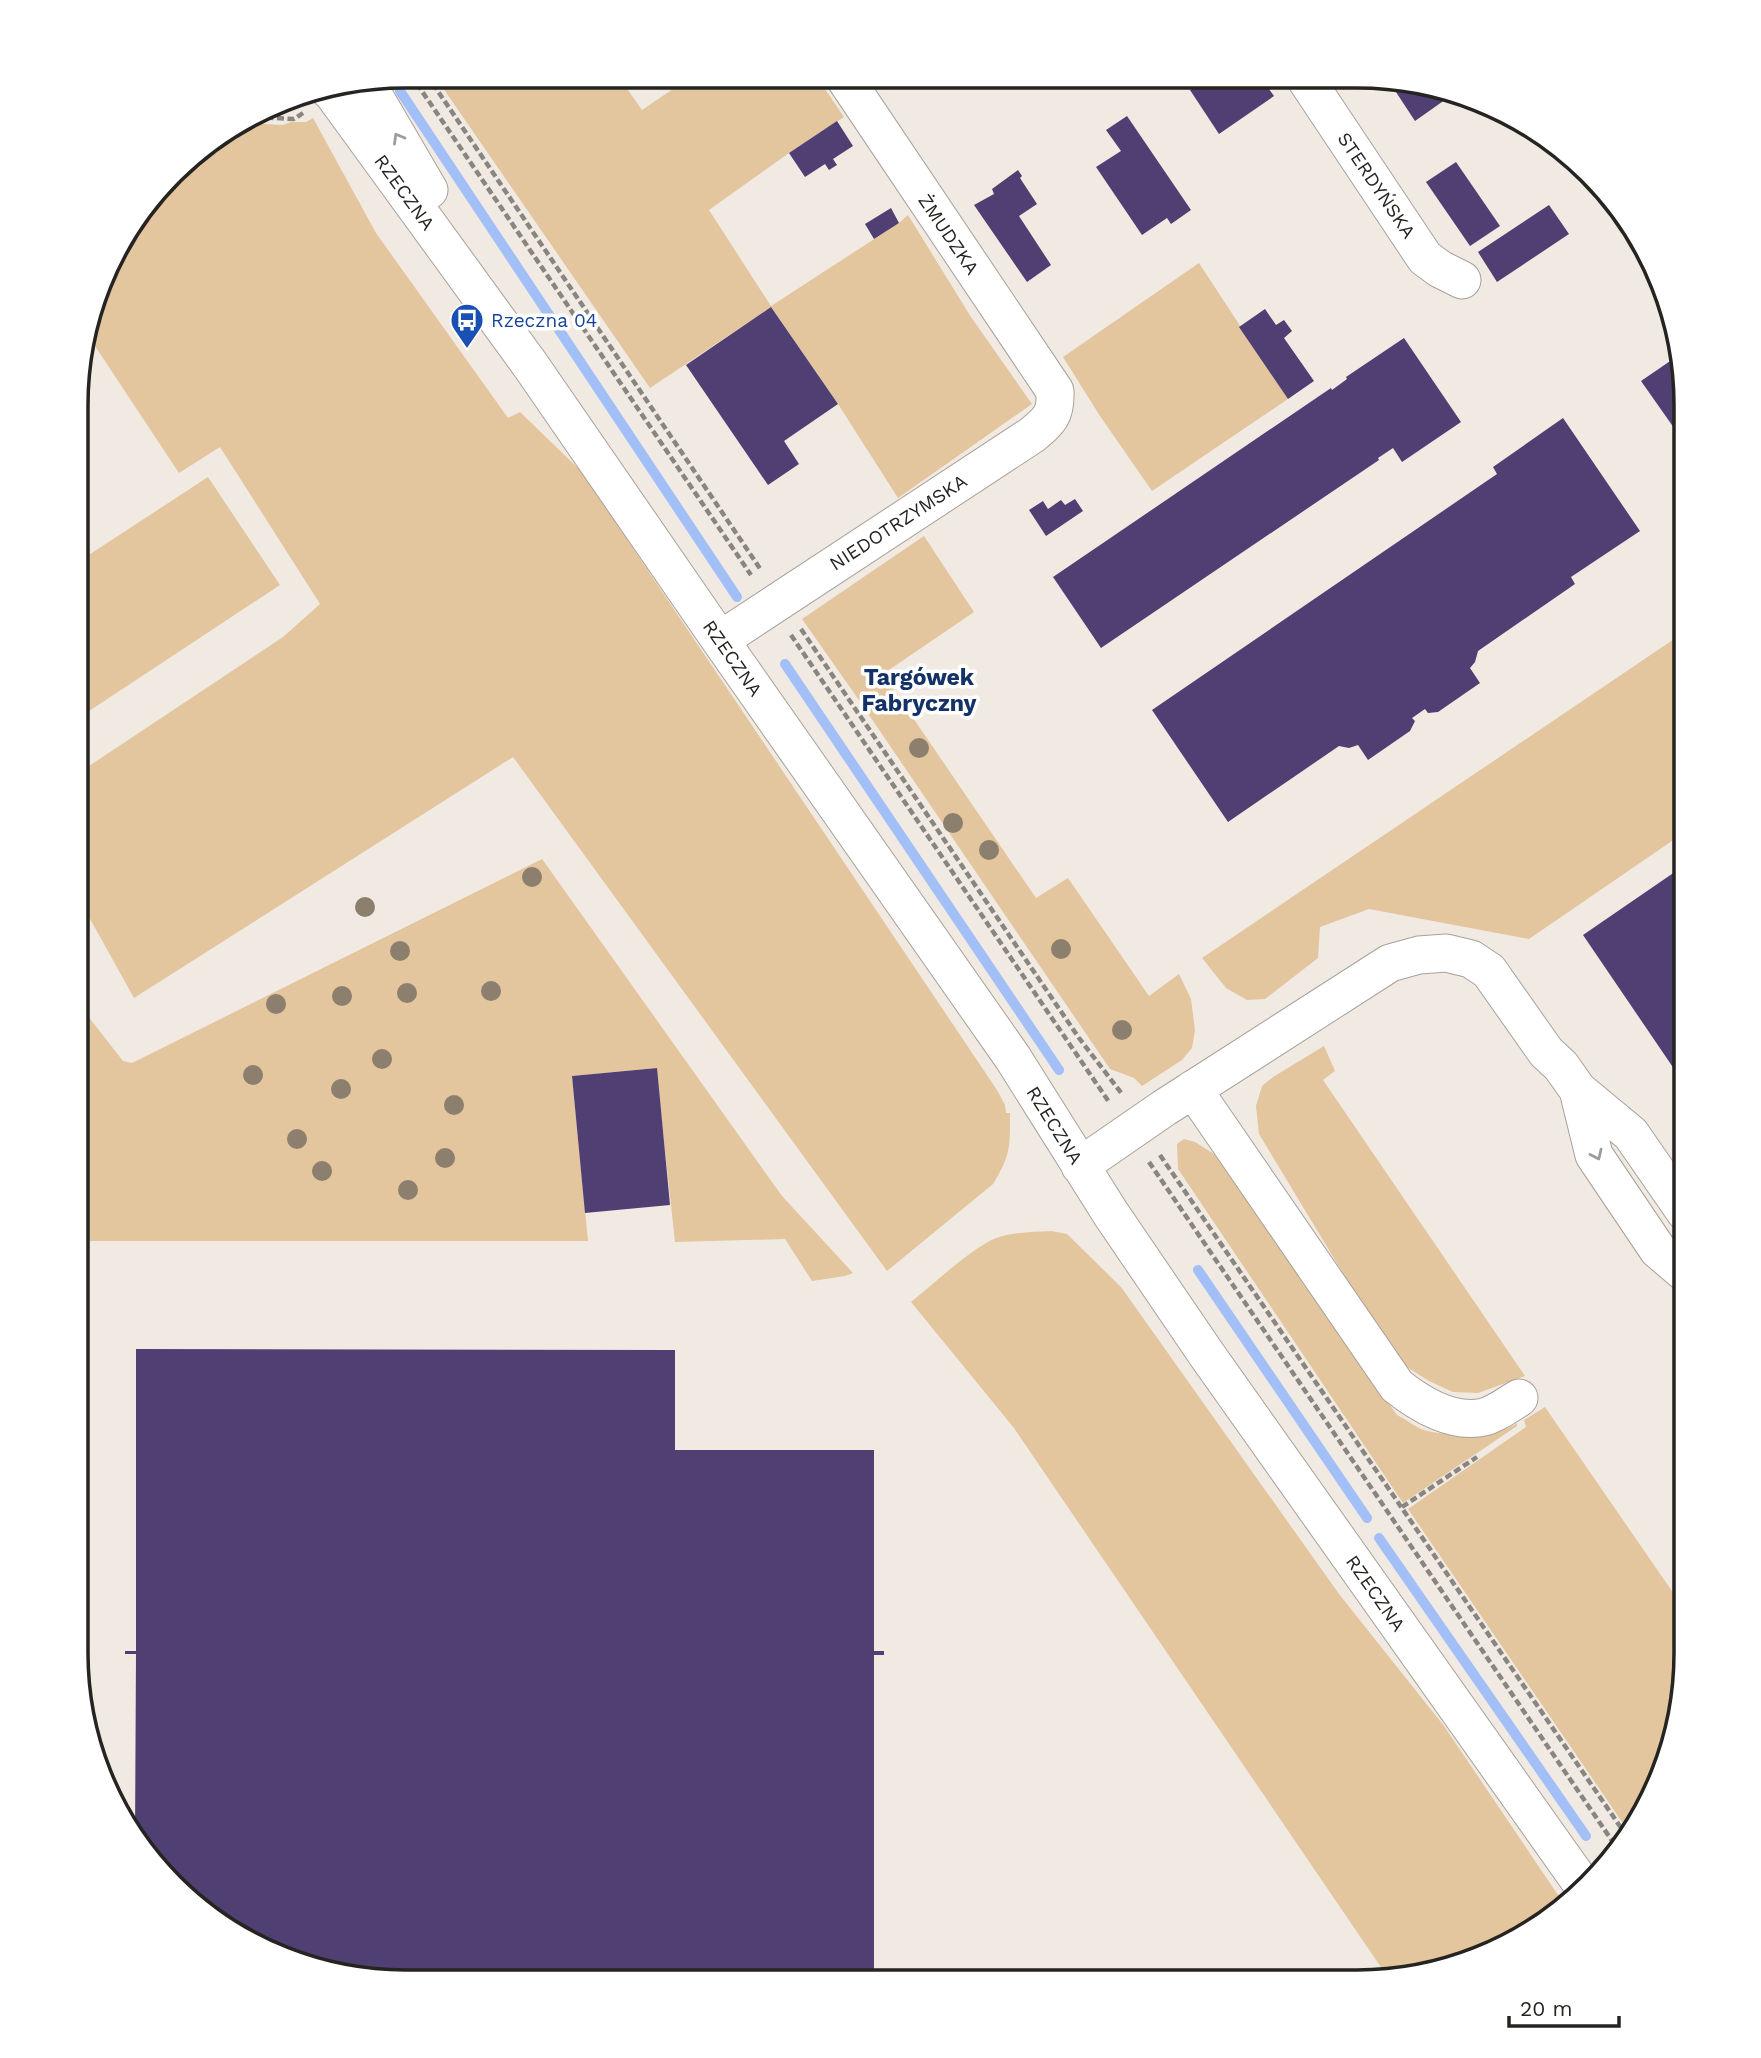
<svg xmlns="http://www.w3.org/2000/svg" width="1761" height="2058" viewBox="0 0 1761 2058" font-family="'Work Sans',sans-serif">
<rect width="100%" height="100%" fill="#f1eae3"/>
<!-- green -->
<path fill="#e3c59e" d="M434,75L618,76L642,110L692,76H816L844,117L789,153L709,210L771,306L899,223L908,215L971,317L1032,404L898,498L838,404L771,307L650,388Z
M313,118L376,233L508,418L520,412L581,471L997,1090L1005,1105L1006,1113H1010C1010,1146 1011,1155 993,1184L887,1271L513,757L134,998L84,908L77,891V774L283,637L320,604L220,447L179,473L87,334L119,240L188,157L247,123L283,125L291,122H306Z
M1199,263L1288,399L1152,491L1100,416L1063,357Z
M208,477L280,585L77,719L78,562Z
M924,536L974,612L883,674L1036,898L1068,878L1149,996L1179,974L1191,999L1195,1030L1192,1048L1182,1060L1142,1086L1134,1078L1110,1069L854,693L802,619Z
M1686,631L1685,832L1529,939L1369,909L1320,927L1318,958L1265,999L1247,1000L1226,988L1202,958Z
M542,859L782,1196L853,1273L845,1276L812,1281L785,1239L675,1242L656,1068L572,1076L588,1241H76L77,1002L123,1061L132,1063Z
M1324,1046L1335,1071L1323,1080L1525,1376L1478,1393L1453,1392L1429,1381L1407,1367L1376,1328L1259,1134L1256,1106L1262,1086L1273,1077Z
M1184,1139L1195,1142L1214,1154L1397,1415C1405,1419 1413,1425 1421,1429C1443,1437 1498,1437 1517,1423V1426L1403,1503L1178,1169L1177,1144Z
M1051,1231L1067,1234L1121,1287L1339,1594L1444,1726L1562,1901L1521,1938L1389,1979L1014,1428L911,1302C935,1283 969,1250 996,1238C1013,1232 1034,1232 1051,1231Z
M1545,1407L1685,1610V1675L1668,1759L1631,1835L1408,1509L1526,1427L1524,1420Z"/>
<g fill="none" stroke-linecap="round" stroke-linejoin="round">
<!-- stream -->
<path stroke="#a3bff7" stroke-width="10" d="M400,91L737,597
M785,664L1059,1070
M1198,1270L1367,1518
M1379,1538L1586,1836"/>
</g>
<!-- building -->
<path fill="#4f3f72" d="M1209,78H1261L1274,96L1219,134L1190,90Z
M1403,79L1449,97L1415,121L1392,86Z
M1127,116L1191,210L1171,224L1167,218L1142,235L1096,167L1121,151L1106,130Z
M837,121L853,146L833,159L837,165L829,170L825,164L805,177L789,153Z
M1456,162L1500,226L1470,246L1426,182Z
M1018,170L1022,176L1020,178L1037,204L1019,216L1051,265L1027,282L974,205L994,194L992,189Z
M1549,205L1569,234L1497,282L1478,252Z
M891,208L899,223L874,239L865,224Z
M771,307L838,404L784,441L799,464L768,485L686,365Z
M1265,309L1276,325L1284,320L1292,331L1284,338L1314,381L1288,399L1239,327Z
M1404,338L1461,422L1402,462L1393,448L1378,458L1379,460L1101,648L1053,577L1331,388L1332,390L1347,379L1346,377Z
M1679,355L1686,404V445L1641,381Z
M1563,418L1640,531L1571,577L1575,584L1478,651L1475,662L1470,668L1480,683L1438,712L1428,713L1425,709L1412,718L1415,721L1410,731L1368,760L1358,745L1349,748L1339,746L1228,822L1152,710L1497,474L1493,467Z
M1075,499L1083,511L1046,536L1029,510L1043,501L1048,509L1061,500L1065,505Z
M1685,865V1085L1583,935Z
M657,1068L670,1205L585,1213L572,1076Z
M136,1349L675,1350V1450H874V1651H884V1655H874V1982H383L240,1938L172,1887L135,1839L136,1654H125V1651H136Z"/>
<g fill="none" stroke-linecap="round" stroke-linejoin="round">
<defs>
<path id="minor" d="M1305,78L1425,258L1440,269L1462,280
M366,82L429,190
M327,88L334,95L531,366L720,640L1013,1058L1111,1214L1207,1355L1581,1883
M720,640L1032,435C1050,420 1056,415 1055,391L844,77
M1193,1089L1397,1386C1421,1405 1453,1424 1484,1417C1496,1414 1509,1404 1519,1398
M1578,1090L1594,1155L1658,1250L1685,1273
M1080,1166L1164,1108L1390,963L1419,955L1446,953L1471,959L1489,971L1546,1052L1561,1066L1578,1090L1631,1134L1685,1212"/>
</defs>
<!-- minor casing -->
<use href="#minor" stroke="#a7a19a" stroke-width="39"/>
<!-- path -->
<path stroke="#898580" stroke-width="4.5" stroke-dasharray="7 3.5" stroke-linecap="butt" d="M411,75L751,575
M427,75L761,570
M256,117L294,119L303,113
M801,629L1079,1038L1122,1094
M791,635L1109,1102
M1160,1155L1628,1838
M1149,1162L1617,1848
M1402,1507L1477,1457"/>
<!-- minor -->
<use href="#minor" stroke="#fff" stroke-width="37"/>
</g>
<!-- trees -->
<g fill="#8c7f6e">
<circle cx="919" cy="748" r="10"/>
<circle cx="953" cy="823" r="10"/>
<circle cx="989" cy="850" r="10"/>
<circle cx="532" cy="877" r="10"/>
<circle cx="365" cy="907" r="10"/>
<circle cx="1061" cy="949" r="10"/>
<circle cx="400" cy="951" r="10"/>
<circle cx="491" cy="991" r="10"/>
<circle cx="407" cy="993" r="10"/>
<circle cx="342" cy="996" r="10"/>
<circle cx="276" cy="1004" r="10"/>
<circle cx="1122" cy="1030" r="10"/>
<circle cx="382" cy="1059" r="10"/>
<circle cx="253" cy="1075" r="10"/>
<circle cx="341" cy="1089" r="10"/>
<circle cx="454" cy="1105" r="10"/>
<circle cx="297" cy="1139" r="10"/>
<circle cx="445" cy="1158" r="10"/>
<circle cx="322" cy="1171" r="10"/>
<circle cx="408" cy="1190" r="10"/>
</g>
<!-- one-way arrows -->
<defs><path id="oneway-chevron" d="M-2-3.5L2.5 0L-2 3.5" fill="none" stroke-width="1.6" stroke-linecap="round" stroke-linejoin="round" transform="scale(1.75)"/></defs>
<g stroke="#9d9c9b">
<use href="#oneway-chevron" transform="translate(398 138) rotate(-120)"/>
<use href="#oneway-chevron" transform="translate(1597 1155) rotate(65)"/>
</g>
<!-- icons -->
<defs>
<symbol id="bus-pin" viewBox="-11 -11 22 30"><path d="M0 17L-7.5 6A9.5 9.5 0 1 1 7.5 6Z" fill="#1a4fb4" stroke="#fff"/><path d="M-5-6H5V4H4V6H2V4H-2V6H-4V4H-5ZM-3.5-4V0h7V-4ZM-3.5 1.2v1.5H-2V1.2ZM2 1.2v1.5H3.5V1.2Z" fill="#fff"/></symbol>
</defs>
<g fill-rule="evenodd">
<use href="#bus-pin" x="448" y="301" width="38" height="52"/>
</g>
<g text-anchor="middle" stroke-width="7" stroke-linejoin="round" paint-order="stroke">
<!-- street labels -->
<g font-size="19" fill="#262421" stroke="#fff">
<text transform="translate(1377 185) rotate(56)" y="7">STERDYŃSKA</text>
<text transform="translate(405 192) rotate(54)" y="7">RZECZNA</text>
<text transform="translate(949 234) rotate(56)" y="7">ŻMUDZKA</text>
<text transform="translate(898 522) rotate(-33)" y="7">NIEDOTRZYMSKA</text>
<text transform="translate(733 658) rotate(55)" y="7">RZECZNA</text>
<text transform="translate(1055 1125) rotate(58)" y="7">RZECZNA</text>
<text transform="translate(1376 1593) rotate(55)" y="7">RZECZNA</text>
</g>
<!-- transit labels -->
<g font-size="19" fill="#164399" stroke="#fff" text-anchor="start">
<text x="491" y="327">Rzeczna 04</text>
</g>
<!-- quarter labels -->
<g font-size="23" font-weight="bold" fill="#143267" stroke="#fff">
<text x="919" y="685">Targówek<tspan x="919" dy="26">Fabryczny</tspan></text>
</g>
</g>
<!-- crop -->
<path d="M0 0H1761V2058H0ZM405 88H1357A317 317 0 0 1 1674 405V1653A317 317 0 0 1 1357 1970H405A317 317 0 0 1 88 1653V405A317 317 0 0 1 405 88Z" fill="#fff" fill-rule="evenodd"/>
<path fill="none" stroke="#262421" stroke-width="3.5" d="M405 88H1357A317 317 0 0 1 1674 405V1653A317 317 0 0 1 1357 1970H405A317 317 0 0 1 88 1653V405A317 317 0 0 1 405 88Z"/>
<!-- scale -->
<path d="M1509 2016v10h110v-10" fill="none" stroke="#262421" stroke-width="3.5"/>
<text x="1520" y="2016" font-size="21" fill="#262421" stroke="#ffffff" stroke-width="5" paint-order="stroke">20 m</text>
</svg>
